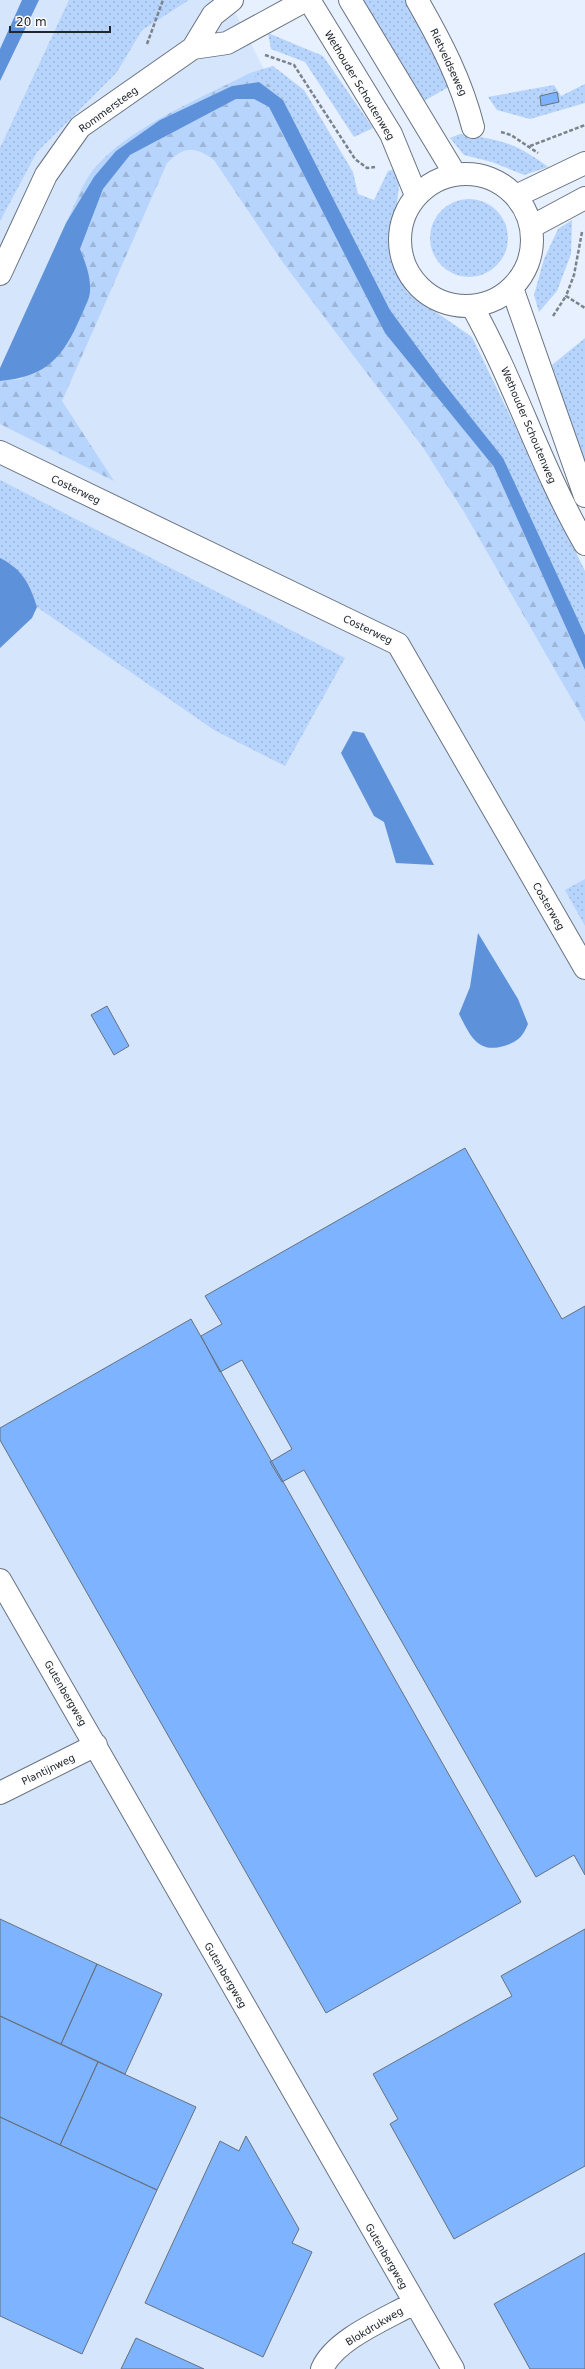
<svg xmlns="http://www.w3.org/2000/svg" width="585" height="2369" viewBox="0 0 585 2369" font-family="'DejaVu Sans',sans-serif">
<defs>
<pattern id="grass-dots" width="8" height="8" patternUnits="userSpaceOnUse"><rect width="8" height="8" fill="#b7d4fc"/><path d="M2 2h.1M6 6h.1" fill="none" stroke="#9db6d8" stroke-width="1.8" stroke-linecap="round"/></pattern>
<pattern id="forest-firs" width="22" height="20" patternUnits="userSpaceOnUse"><rect width="22" height="20" fill="#b7d4fc"/><path d="M5 1l3.5 6h-7zM16 11l3.5 6h-7z" fill="#9db6d8"/></pattern>
</defs>
<rect width="100%" height="100%" fill="#e6f0fe"/>
<!-- built -->
<path fill="#d4e5fc" d="M0,0H229L585,709V2369H0Z"/>
<!-- grass -->
<path fill="url(#grass-dots)" d="M69,0H189L142,30L117,72L37,152L0,221V148Z
M362,0H405L454,84L424,101Z
M268,33L323,56L373,128L354,137L305,62L271,49Z
M273,66L304,90L353,172L358,194L374,200L388,171L395,169L399,186L391,251L407,292L472,337L585,571V635L547,556L442,381L390,310L283,100L273,93L269,84L250,73Z
M585,84V103L530,119L497,110L488,97L554,85L561,96Z
M460,134C501,140 514,142 548,167L524,175L492,162L464,155L450,138Z
M430 238a39 39 0 1 1 78 0a39 39 0 1 1-78 0Z
M572,220L571,254L557,291L539,312L534,295L544,259L558,229Z
M585,338V471L552,365Z
M0,480L345,658L285,766L214,730L37,607L14,566L0,560Z
M585,879V926L565,890Z"/>
<!-- forest -->
<path fill="url(#forest-firs)" d="M250,73L269,84L273,93L259,82L232,86L160,120L116,151L66,223C73,209 79,192 87,179C116,132 202,98 250,73Z
M236,99H254L269,107L385,333L494,467L585,670V722L464,512L422,446L284,264L214,160C194,146 185,146 167,163L62,401L114,481L0,424V381L22,379L88,272L80,249L103,189L130,155Z"/>
<!-- water -->
<path fill="#5d91da" d="M22,0H39L0,81V49Z
M259,82L283,100L390,310L442,381L503,458L585,635V670L494,467L385,333L269,107L254,99H236L130,155L103,189L80,249C85,262 91,276 90,291C90,298 84,309 81,316C63,358 46,377 0,381V368L66,223L94,177L116,151L160,120L232,86Z
M0,558C22,569 30,584 37,607L32,618L0,648Z
M353,731L364,733L434,865L396,863L384,822L374,816L341,753Z
M478,933L518,999L528,1024C523,1036 518,1042 504,1046C477,1054 470,1035 459,1014L470,987Z"/>
<!-- building -->
<path fill="#7db3ff" stroke="#667180" d="M557,92L559,102L541,106L540,96Z
M107,1006L129,1046L114,1055L91,1015Z
M465,1148L562,1319L585,1306V1875L574,1855L536,1877L304,1470L282,1482L270,1462L292,1449L242,1360L220,1372L201,1336L222,1324L205,1296Z
M191,1319L521,1902L326,2013L0,1440V1428Z
M0,1919L97,1964L61,2044L0,2016Z
M585,1929V2166L454,2239L390,2124L398,2119L373,2074L512,1996L501,1976Z
M97,1964L162,1994L125,2074L61,2044Z
M0,2016L98,2062L60,2145L0,2117Z
M98,2062L196,2107L157,2190L60,2145Z
M0,2117L157,2190L82,2354L0,2316Z
M246,2136L299,2229L292,2243L312,2252L263,2357L145,2303L220,2141L239,2151Z
M585,2253V2369H530L494,2304Z
M136,2338L204,2369H121Z"/>
<g fill="none" stroke-linecap="round" stroke-linejoin="round">
<defs>
<path id="minor" d="M309,0L391,134L416,195
M350,0L455,174
M417,0C441,42 461,80 473,127
M193,48L227,43L306,0
M400 240a66 66 0 1 1 132 0a66 66 0 1 1-132 0Z
M516,196L585,163
M531,227L585,198
M0,274L46,175L80,127L193,48L213,15L232,0
M512,288L585,496
M472,306C515,383 541,468 585,544
M0,452L398,644L585,968
M0,1580L453,2369
M0,1793L96,1745
M322,2369C335,2339 386,2319 414,2303"/>
</defs>
<!-- minor casing -->
<use href="#minor" stroke="#697382" stroke-width="24"/>
<!-- path -->
<path stroke="#7b828c" stroke-width="2.5" stroke-dasharray="4 2" stroke-linecap="butt" d="M147,44L163,0
M265,55L294,65L355,159L367,168L375,167
M501,132L511,135L538,153
M530,146L585,125
M582,232L574,275L566,296L585,308
M553,316L566,296"/>
<!-- minor -->
<use href="#minor" stroke="#fff" stroke-width="22"/>
</g>
<g text-anchor="middle" stroke-width="3" stroke-linejoin="round" paint-order="stroke">
<!-- street labels -->
<g font-size="10" fill="#21262c" stroke="#fcfcfc">
<text transform="translate(449 62) rotate(65)" y="4">Rietveldseweg</text>
<text transform="translate(360 85) rotate(59)" y="4">Wethouder Schoutenweg</text>
<text transform="translate(108 109) rotate(-36)" y="4">Rommersteeg</text>
<text transform="translate(529 425) rotate(67)" y="4">Wethouder Schoutenweg</text>
<text transform="translate(76 489) rotate(26)" y="4">Costerweg</text>
<text transform="translate(368 629) rotate(26)" y="4">Costerweg</text>
<text transform="translate(549 906) rotate(60)" y="4">Costerweg</text>
<text transform="translate(66 1693) rotate(60)" y="4">Gutenbergweg</text>
<text transform="translate(48 1769) rotate(-26)" y="4">Plantijnweg</text>
<text transform="translate(226 1975) rotate(60)" y="4">Gutenbergweg</text>
<text transform="translate(387 2256) rotate(60)" y="4">Gutenbergweg</text>
<text transform="translate(374 2326) rotate(-31)" y="4">Blokdrukweg</text>
</g>
</g>
<!-- scale -->
<path d="M10 26v6h100v-6" fill="none" stroke="#21262c" stroke-width="2"/>
<text x="16" y="26" font-size="12" fill="#21262c" stroke="#fcfcfc" stroke-width="3" paint-order="stroke">20 m</text>
</svg>
